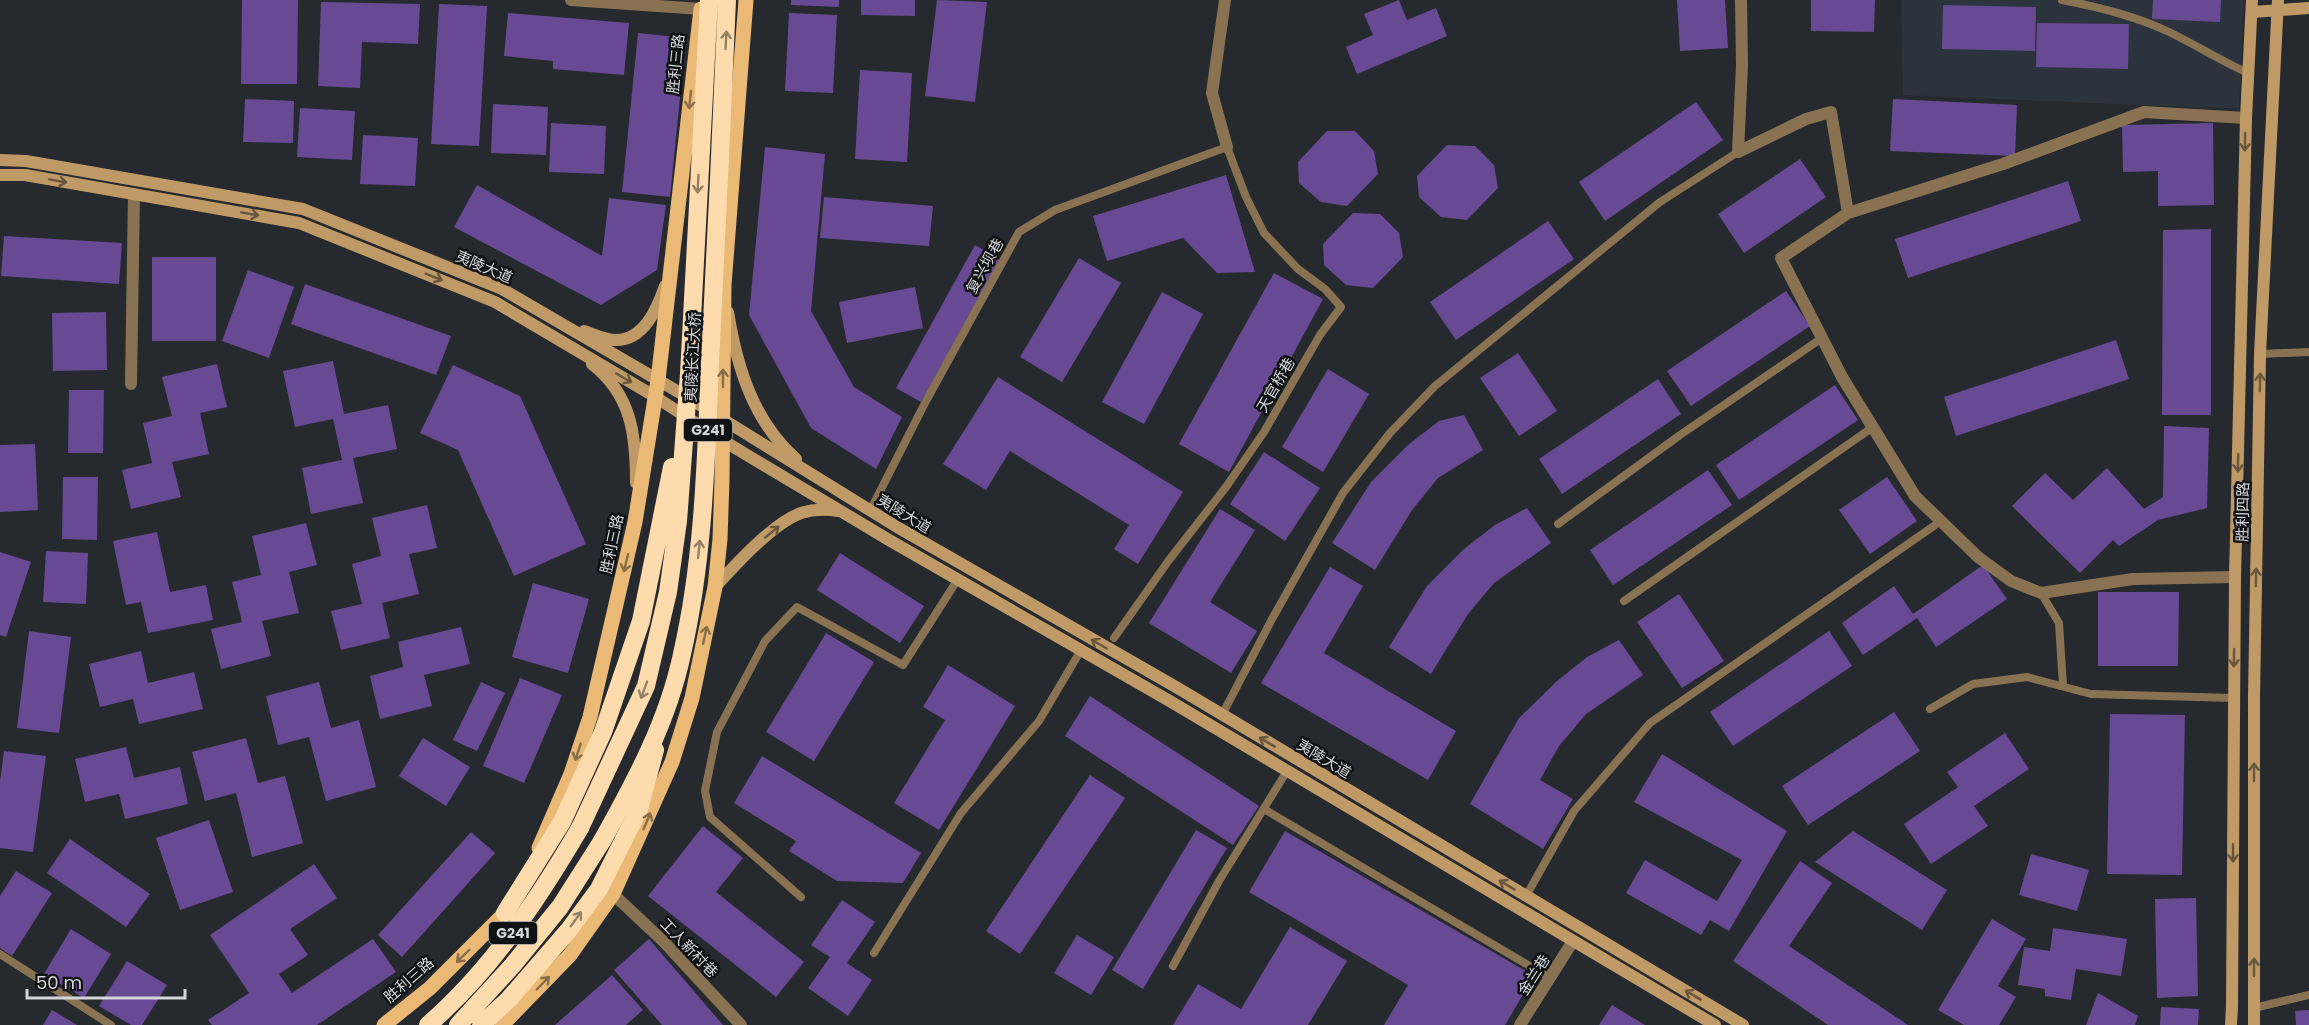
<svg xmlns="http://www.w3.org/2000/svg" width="2309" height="1025" viewBox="0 0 2309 1025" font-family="Poppins,'Noto Sans SC',sans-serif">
<rect width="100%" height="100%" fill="#262a2e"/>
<!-- built -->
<path fill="#2b333c" d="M1901,0H2244L2239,109L1903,95Z"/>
<!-- building -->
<path fill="#684994" d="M242,0H298L297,84H241Z
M791,0H839V7L791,5Z
M861,0H915V16L861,15Z
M937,0L987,2L975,102L925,96Z
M1399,0L1407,20L1436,8L1447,36L1357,74L1346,47L1373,35L1364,14Z
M1677,0H1725L1728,48L1680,51Z
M1811,0H1875L1874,32L1811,31Z
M2153,0H2221L2220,22L2152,19Z
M321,2L420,4L418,44L362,42L360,88L318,86Z
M439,4L487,6L479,146L431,144Z
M1943,5L2036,7L2035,51L1942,49Z
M508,13L629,23L624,75L553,69V61L504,56Z
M789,13L837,15L833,93L785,91Z
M2037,23L2129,24L2128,69L2036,67Z
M638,33L686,38L670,197L622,192Z
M860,70L912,73L907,162L855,159Z
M245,99L294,101L293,143L243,142Z
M1893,99L2017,105L2015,156L1890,151Z
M1696,102L1723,140L1605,221L1579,182Z
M493,104L548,107L546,155L491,153Z
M300,108L355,111L352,160L297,157Z
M551,123L606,126L604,174L549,172Z
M2213,123L2214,205L2158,206V171L2123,172L2122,125Z
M1327,131H1355L1374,151L1378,174L1347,206L1321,202L1299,183L1298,162Z
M363,135L418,138L415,186L360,184Z
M1447,145L1475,146L1494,165L1498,188L1467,220L1441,217L1419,197L1417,176Z
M765,147L825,154L811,311L854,387L902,417L876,469L811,428L749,315Z
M1800,159L1826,197L1744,253L1718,214Z
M1226,175L1255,272L1217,273L1183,238L1107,261L1093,216Z
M2068,181L2081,221L1908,278L1895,239Z
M477,185L602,256L609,198L666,205L657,270L601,305L454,227Z
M824,197L933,206L929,246L820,238Z
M1353,213L1380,214L1399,233L1403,257L1373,288L1346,285L1324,265L1323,244Z
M1548,221L1574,259L1456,340L1430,302Z
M2211,229V415H2162L2163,230Z
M4,236L122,243L119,284L1,276Z
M975,245L1000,259L921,402L896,388Z
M152,257H216V341H152Z
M1079,258L1121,283L1062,382L1020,357Z
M248,270L294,287L269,358L222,341Z
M1274,273L1323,299L1229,472L1179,444Z
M305,284L451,336L436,375L291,324Z
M915,287L923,328L847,343L839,302Z
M1786,291L1810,326L1691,406L1667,371Z
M1162,292L1203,314L1144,424L1102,402Z
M106,312L107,370L53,371L52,313Z
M2116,340L2129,379L1956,436L1944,397Z
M1518,353L1557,411L1519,436L1480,378Z
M333,361L344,414L388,405L397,449L353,458L363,503L311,514L302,468L342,460L333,419L295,427L283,371Z
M217,364L227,407L200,413L209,454L172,462L181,497L131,509L122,470L152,463L143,423L172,416L162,377Z
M453,365L520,396L586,544L514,576L458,450L420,433Z
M1328,369L1369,394L1323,472L1282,447Z
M998,377L1183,492L1138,564L1114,549L1129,525L1010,451L986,490L943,464Z
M1658,379L1681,414L1562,494L1539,459Z
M1835,385L1858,420L1739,500L1716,465Z
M69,390H104L103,453H68Z
M1464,415L1483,450L1438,478L1412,510L1375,570L1332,543L1371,482L1408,445L1439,421Z
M2164,426L2209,428L2207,508L2158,520L2119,546L2113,540L2080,573L2012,506L2045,473L2073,500L2107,468L2144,509L2163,497Z
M35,444L38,510L0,512V445Z
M1264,452L1320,488L1285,541L1230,504Z
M1708,470L1732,505L1613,585L1590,550Z
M63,477H98L97,540L62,539Z
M1887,477L1917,521L1870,554L1839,510Z
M427,505L437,548L409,554L419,594L382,603L390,638L341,650L331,611L362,604L352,564L381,556L372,518Z
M1527,508L1551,543L1494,583L1468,614L1431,674L1389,647L1427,586L1464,549L1495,525Z
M1220,509L1255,530L1210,602L1257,631L1231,673L1149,623Z
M306,523L317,565L289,572L299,613L262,621L271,656L221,669L211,629L242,622L232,582L261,575L252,536Z
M157,532L170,592L206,585L213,620L148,633L141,602L126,605L113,541Z
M46,551L88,553L86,604L43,602Z
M0,552L31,562L6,637L0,635Z
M840,553L924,606L900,643L817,590Z
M1983,565L2007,599L1936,647L1917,618L1863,655L1842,623L1894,586L1913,614Z
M1330,567L1363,586L1324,653L1456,731L1428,780L1261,683Z
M533,583L589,599L568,673L512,657Z
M2098,592H2179L2178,666H2098Z
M1679,594L1724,661L1682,688L1637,622Z
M461,627L470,664L424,675L432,706L380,719L370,676L403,667L398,642Z
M29,631L71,637L59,733L17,728Z
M1829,631L1852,666L1733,746L1710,712Z
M826,633L874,662L814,761L766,732Z
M1619,640L1643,675L1586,714L1559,746L1540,780L1573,799L1543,849L1470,804L1519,718L1556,682L1587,657Z
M141,651L148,683L194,672L203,709L139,724L133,699L100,707L89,664Z
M948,665L1015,706L939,830L894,803L945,720L923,707Z
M520,678L562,695L524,783L483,766Z
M319,682L331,728L359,720L376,787L326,801L309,737L278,745L266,696Z
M481,682L505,693L477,751L453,740Z
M1090,696L1259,806L1233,845L1065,736Z
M1894,712L1920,751L1808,825L1782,786Z
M2110,714L2185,715L2182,875L2107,874Z
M2005,733L2029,769L1974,806L1988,826L1931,864L1904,824L1958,787L1947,772Z
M246,738L258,783L285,776L303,843L252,857L236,793L205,801L192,752Z
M423,738L470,767L446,806L399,776Z
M126,747L134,778L180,767L188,804L125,819L119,794L85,802L75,759Z
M4,751L46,756L33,852L0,848V781Z
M1662,754L1787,831L1729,931L1710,920L1701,935L1626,893L1645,860L1717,901L1742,860L1634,802Z
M762,756L921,853L903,883L837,881L789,851L796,841L734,803Z
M1090,775L1125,798L1020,954L986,931Z
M209,820L233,892L180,910L156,838Z
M703,826L743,858L716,892L804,962L776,997L648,896Z
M1196,830L1227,848L1143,989L1112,970Z
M1285,831L1534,976L1505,1025H1384L1408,985L1249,892Z
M1853,831L1947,890L1922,930L1815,862Z
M471,832L495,853L402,957L378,935Z
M70,839L150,894L126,927L47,873Z
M2031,854L2089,870L2077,911L2019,895Z
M1800,861L1832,883L1789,946L1908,1025H1828L1733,961Z
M314,864L337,898L290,929L308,955L279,974L292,993L373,939L396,972L317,1025H212L208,1020L249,993L210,935Z
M16,871L52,893L12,956L0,948V896Z
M2196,898L2198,996L2157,998L2155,899Z
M842,900L875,922L847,963L872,980L848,1016L808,988L830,957L811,945Z
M1992,919L2026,939L1998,986L2016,997L1999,1025H1964L1938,1010Z
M1290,927L1347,961L1308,1025H1173L1198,984L1241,1009Z
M2053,928L2127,939L2121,976L2076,969L2071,1000L2045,996V989L2018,985L2024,947L2050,951Z
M71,929L111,954L84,998L44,974Z
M1077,935L1114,957L1091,995L1054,973Z
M649,939L723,1025H662L614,970Z
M127,961L167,985L142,1025H131L99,1006Z
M612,975L643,1010L626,1025H555Z
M2098,993L2138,1016L2135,1025H2086Z
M1612,1005L1645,1025H1599Z
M2161,1007L2199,1009L2198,1025H2160Z
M52,1010L77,1025H43Z
M2309,1010V1025H2296L2295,1011Z"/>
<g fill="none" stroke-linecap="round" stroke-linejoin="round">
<!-- lane -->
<path stroke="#897252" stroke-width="8" d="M2062,0C2099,7 2136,16 2169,32C2196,45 2221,61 2248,73
M2260,354L2309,352
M870,511L926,401L1019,232L1055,210L1227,147L1246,197L1264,233L1298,269L1325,289L1341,307L1320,335L1264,432L1226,487L1169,560L1114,638
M1558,524L1680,435L1822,338
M2041,593L2059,623L2063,685
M1624,601L1873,427
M1930,709L1973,684L2027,677L2091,694L2233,698
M1222,715L1272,619L1343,493L1390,433L1435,386L1660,202L1738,152
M1264,809L1550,978
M1526,896L1574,811L1650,723L1941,521
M801,897L710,817L705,791L717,732L765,641L797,607L903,665L958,579
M874,953L961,813L1039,721L1081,650
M0,954L111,1025
M1173,966L1219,881L1287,771
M2254,1008L2309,995"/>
<!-- street -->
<path stroke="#897252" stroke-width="12" d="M571,0L701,9
M1225,0L1212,93L1227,147
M1741,0L1742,65L1738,152L1806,119L1831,112L1848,213
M131,384L134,194
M2235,577L2133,579L2041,593L2011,581L1978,557L1915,496L1842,377L1781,258L1848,213L2003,164L2144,112L2246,118
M613,894L664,942L741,1025
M1520,1025L1573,941"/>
<!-- secondary -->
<path stroke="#c09a66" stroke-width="12" d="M2252,12L2309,8
M0,160L26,161L303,209L502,289L682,394L897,527L1176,687L1743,1025
M0,175H25L299,223L495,302L654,396L722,440L889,540L1168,700L1715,1025
M728,312C737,367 753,421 796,459
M584,331C593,334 606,340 616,340C644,340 657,309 665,286
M592,364C632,395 636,436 636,483
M715,587C735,565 773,523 801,513C814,509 825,509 838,511
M2231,1025L2232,1006L2235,577L2246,118L2252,0
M2254,1025V697L2260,354L2278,0"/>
<!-- primary -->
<path stroke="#eab975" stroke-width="15" d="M539,848L571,774L590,717L635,522L658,380L701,9
M384,1025L430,988L505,913L510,904
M502,1025L570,955L613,894L672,762L692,698L715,587L720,539L722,480L724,285L746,0"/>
<!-- highway -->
<path stroke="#fedbac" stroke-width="18" d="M428,1025C492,969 537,901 580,828
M458,1025L512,966L560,907L602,841
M481,1025L509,999L568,931L599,889L639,809L655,750"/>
<!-- highway-bridge -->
<path stroke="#fedbac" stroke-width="18" d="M580,828L646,686L668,592L678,521L689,374L709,0
M602,841C635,782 668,721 682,654C704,558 706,459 710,362C716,241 722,121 727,0
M505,913L562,822L603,732L641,621L672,467"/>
</g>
<!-- one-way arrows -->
<defs><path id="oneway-shaft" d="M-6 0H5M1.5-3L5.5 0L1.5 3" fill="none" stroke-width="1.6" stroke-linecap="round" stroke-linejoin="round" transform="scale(1.5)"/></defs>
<g stroke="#938168">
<use href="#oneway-shaft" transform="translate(726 40) rotate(-87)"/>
<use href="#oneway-shaft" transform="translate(698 184) rotate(93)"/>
<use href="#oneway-shaft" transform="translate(699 549) rotate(-84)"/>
<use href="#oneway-shaft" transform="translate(644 690) rotate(110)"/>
<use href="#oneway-shaft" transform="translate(576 919) rotate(-54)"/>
</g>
<g stroke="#886e49">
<use href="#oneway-shaft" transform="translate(690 100) rotate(96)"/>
<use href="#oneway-shaft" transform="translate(723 378) rotate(-90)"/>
<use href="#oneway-shaft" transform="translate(626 563) rotate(103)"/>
<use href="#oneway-shaft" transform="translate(705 635) rotate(-78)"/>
<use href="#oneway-shaft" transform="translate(578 752) rotate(108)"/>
<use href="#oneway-shaft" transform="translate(647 821) rotate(-67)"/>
<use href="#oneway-shaft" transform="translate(463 956) rotate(136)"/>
<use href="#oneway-shaft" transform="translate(543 983) rotate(-46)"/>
</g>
<g stroke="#68563d">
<use href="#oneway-shaft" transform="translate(2245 142) rotate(91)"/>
<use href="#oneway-shaft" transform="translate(58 181) rotate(10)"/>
<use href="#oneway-shaft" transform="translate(250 214) rotate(10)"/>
<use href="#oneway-shaft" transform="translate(434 277) rotate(22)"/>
<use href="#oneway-shaft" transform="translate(624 378) rotate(30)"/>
<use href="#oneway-shaft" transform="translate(2260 382) rotate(-89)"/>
<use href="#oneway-shaft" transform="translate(2238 463) rotate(91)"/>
<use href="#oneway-shaft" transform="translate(772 532) rotate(-39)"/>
<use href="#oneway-shaft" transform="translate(2256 577) rotate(-89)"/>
<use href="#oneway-shaft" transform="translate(1099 644) rotate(-150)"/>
<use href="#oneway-shaft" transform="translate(2234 658) rotate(91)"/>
<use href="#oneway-shaft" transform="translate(1267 742) rotate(-149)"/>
<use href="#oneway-shaft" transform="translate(2254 772) rotate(-90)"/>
<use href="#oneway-shaft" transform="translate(2233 853) rotate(90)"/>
<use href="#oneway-shaft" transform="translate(1507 885) rotate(-149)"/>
<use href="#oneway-shaft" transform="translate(2254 967) rotate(-90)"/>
<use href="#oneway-shaft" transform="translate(1693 995) rotate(-149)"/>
</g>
<g text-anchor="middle" stroke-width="5" stroke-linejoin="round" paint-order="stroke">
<!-- shield labels -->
<g fill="#111214" stroke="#9a9c9f" stroke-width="1.5">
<rect x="684" y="419" width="48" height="22" rx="4.5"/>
<rect x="489" y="922" width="48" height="22" rx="4.5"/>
</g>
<g font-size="14" font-weight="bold" fill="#d4d7da">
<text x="708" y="435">G241</text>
<text x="513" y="938">G241</text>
</g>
<!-- street labels -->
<g font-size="15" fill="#d4d7da" stroke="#111214">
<text transform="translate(676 64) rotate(-84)" y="5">胜利三路</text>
<text transform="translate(985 266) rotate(-61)" y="5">复兴坝巷</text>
<text transform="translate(484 267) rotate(23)" y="5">夷陵大道</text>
<text transform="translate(693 357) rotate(-87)" y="5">夷陵长江大桥</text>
<text transform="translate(1276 385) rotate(-60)" y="5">天官桥巷</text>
<text transform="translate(2243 512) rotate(-89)" y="5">胜利四路</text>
<text transform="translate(904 514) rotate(31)" y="5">夷陵大道</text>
<text transform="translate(612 544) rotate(-78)" y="5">胜利三路</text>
<text transform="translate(1324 759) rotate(31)" y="5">夷陵大道</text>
<text transform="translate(689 948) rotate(46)" y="5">工人新村巷</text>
<text transform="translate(1534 975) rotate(-57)" y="5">金兰巷</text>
<text transform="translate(409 980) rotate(-41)" y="5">胜利三路</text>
</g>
</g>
<!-- scale -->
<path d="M27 989v9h158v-9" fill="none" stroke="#d4d7da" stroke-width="3"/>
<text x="36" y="989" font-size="18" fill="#d4d7da" stroke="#111214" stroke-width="4.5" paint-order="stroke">50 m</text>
</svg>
